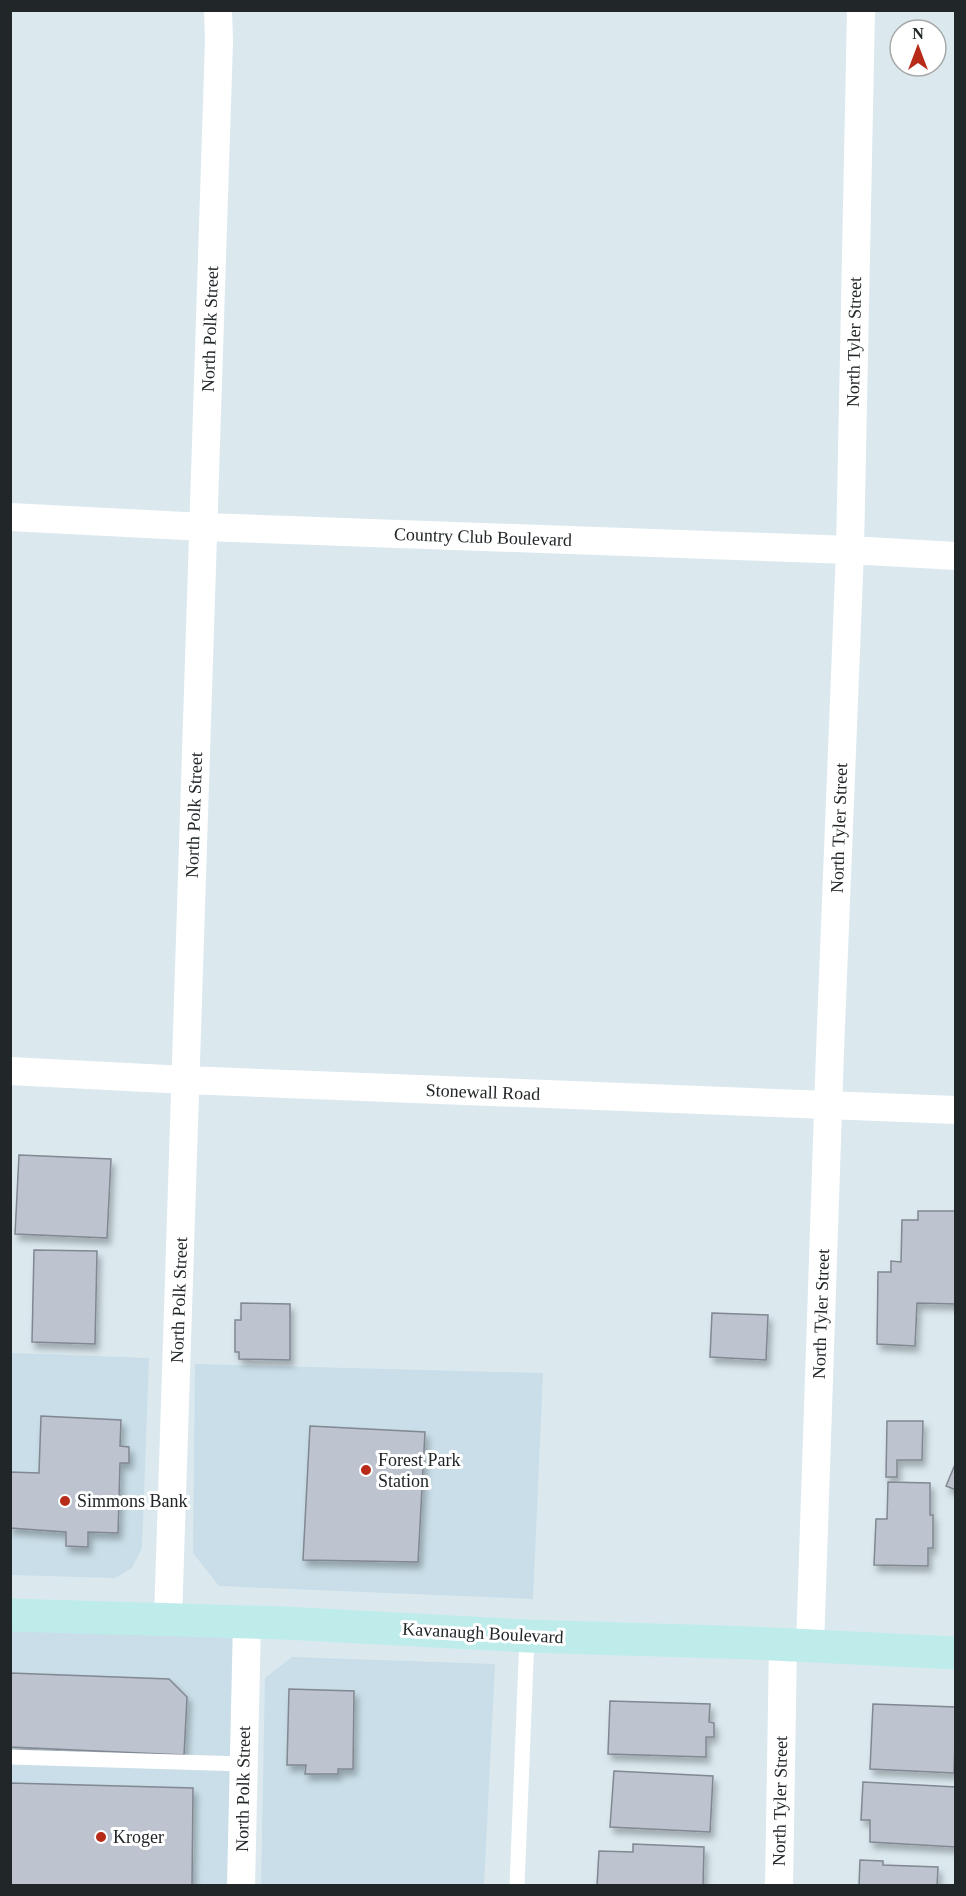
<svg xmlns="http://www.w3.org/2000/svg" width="966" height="1896" viewBox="0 0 966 1896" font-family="Georgia,serif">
<defs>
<filter id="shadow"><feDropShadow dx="3.5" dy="6" stdDeviation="3" flood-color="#0004"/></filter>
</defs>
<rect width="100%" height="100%" fill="#dbe9ef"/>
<!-- built -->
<path fill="#c9dee8" d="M11,1353L149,1358L142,1548L132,1568L115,1578L11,1575Z
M195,1364L543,1373L533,1599L219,1586L193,1553Z
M11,1615L247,1621L241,1885L11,1886Z
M292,1657L495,1664L484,1885L261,1886L265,1678Z"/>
<!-- building -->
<path fill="#bdc4cf" stroke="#818892" stroke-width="1.5" filter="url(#shadow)" d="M19,1155L111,1159L107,1238L15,1234Z
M918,1211H956V1304L917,1303L915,1346L877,1344L878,1272H891V1261L901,1262L902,1220H918Z
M34,1250L97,1251L95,1344L32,1342Z
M241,1303L290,1304V1360L239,1359V1352H235V1320H241Z
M712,1313L768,1315L766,1360L710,1357Z
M41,1416L121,1420L120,1446L129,1447V1463H120L118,1533L88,1532V1547L66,1546V1532L10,1528V1472L39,1473Z
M887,1421H923L922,1460H897V1477H886Z
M310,1426L425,1432L418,1562L303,1560Z
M956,1462V1490L946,1486Z
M888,1482L930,1483V1515H933V1548H928V1566L874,1565L876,1519H887Z
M10,1673L169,1679L187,1697L184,1755L10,1747Z
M289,1689L354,1691L353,1769H338V1774H305L306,1765H287Z
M610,1701L710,1704L709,1722L714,1723V1737H706V1757L608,1754Z
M873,1704L956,1707L954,1773L870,1769Z
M614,1771L713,1776L710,1832L610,1827Z
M863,1782L956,1787V1847L870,1842V1820H861Z
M10,1783L193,1788L192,1886H10Z
M633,1844L704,1847L703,1886H597L599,1851L633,1852Z
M860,1860L883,1861V1865L938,1867L937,1886H859Z"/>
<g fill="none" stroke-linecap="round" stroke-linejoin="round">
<!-- lane -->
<path stroke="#fff" stroke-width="15" d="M10,1757L244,1764
M517,1886L527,1636"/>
<!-- street -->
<path stroke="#fff" stroke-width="28" d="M10,517L204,527L850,550L956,556
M10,1071L186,1080L956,1110
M168,1619L219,41L218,10
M810,1646L830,1051L850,550L861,10
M241,1886L247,1621
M779,1886L783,1645"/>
<!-- secondary -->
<path stroke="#beeceb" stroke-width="33" d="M10,1615L284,1623L527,1636L753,1643L956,1653"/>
</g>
<!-- markers -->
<g fill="#b82b19" stroke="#fff" stroke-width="2">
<circle cx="366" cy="1470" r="6"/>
<circle cx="65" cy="1501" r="6"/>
<circle cx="101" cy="1837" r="6"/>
</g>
<g text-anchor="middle" stroke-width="6" stroke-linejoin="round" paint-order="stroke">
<!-- street labels -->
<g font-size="18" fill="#212628" stroke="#fff">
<text transform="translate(210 329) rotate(-88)" y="6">North Polk Street</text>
<text transform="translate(854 342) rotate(-89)" y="6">North Tyler Street</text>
<text transform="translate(483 537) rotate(2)" y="6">Country Club Boulevard</text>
<text transform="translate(194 815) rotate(-88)" y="6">North Polk Street</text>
<text transform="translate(839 828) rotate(-88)" y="6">North Tyler Street</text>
<text transform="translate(483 1092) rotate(2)" y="6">Stonewall Road</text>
<text transform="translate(179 1300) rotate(-88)" y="6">North Polk Street</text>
<text transform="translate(821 1314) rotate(-88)" y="6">North Tyler Street</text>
<text transform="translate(483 1633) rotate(3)" y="6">Kavanaugh Boulevard</text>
<text transform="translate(243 1789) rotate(-89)" y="6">North Polk Street</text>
<text transform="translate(780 1801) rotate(-89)" y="6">North Tyler Street</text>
</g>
<!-- poi labels -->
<g font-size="18" fill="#212628" stroke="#fff" text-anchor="start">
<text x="378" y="1466">Forest Park<tspan x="378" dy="21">Station</tspan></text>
<text x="77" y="1507">Simmons Bank</text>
<text x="113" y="1843">Kroger</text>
</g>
</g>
<!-- border -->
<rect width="966" height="1896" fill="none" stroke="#212628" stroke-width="24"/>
<!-- north arrow -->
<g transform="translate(918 48)"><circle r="28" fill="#ffffff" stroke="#a6a8a9" stroke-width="1.5"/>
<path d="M0-4.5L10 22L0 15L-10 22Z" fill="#b82b19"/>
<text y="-9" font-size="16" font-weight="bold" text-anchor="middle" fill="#212628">N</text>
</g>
</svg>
